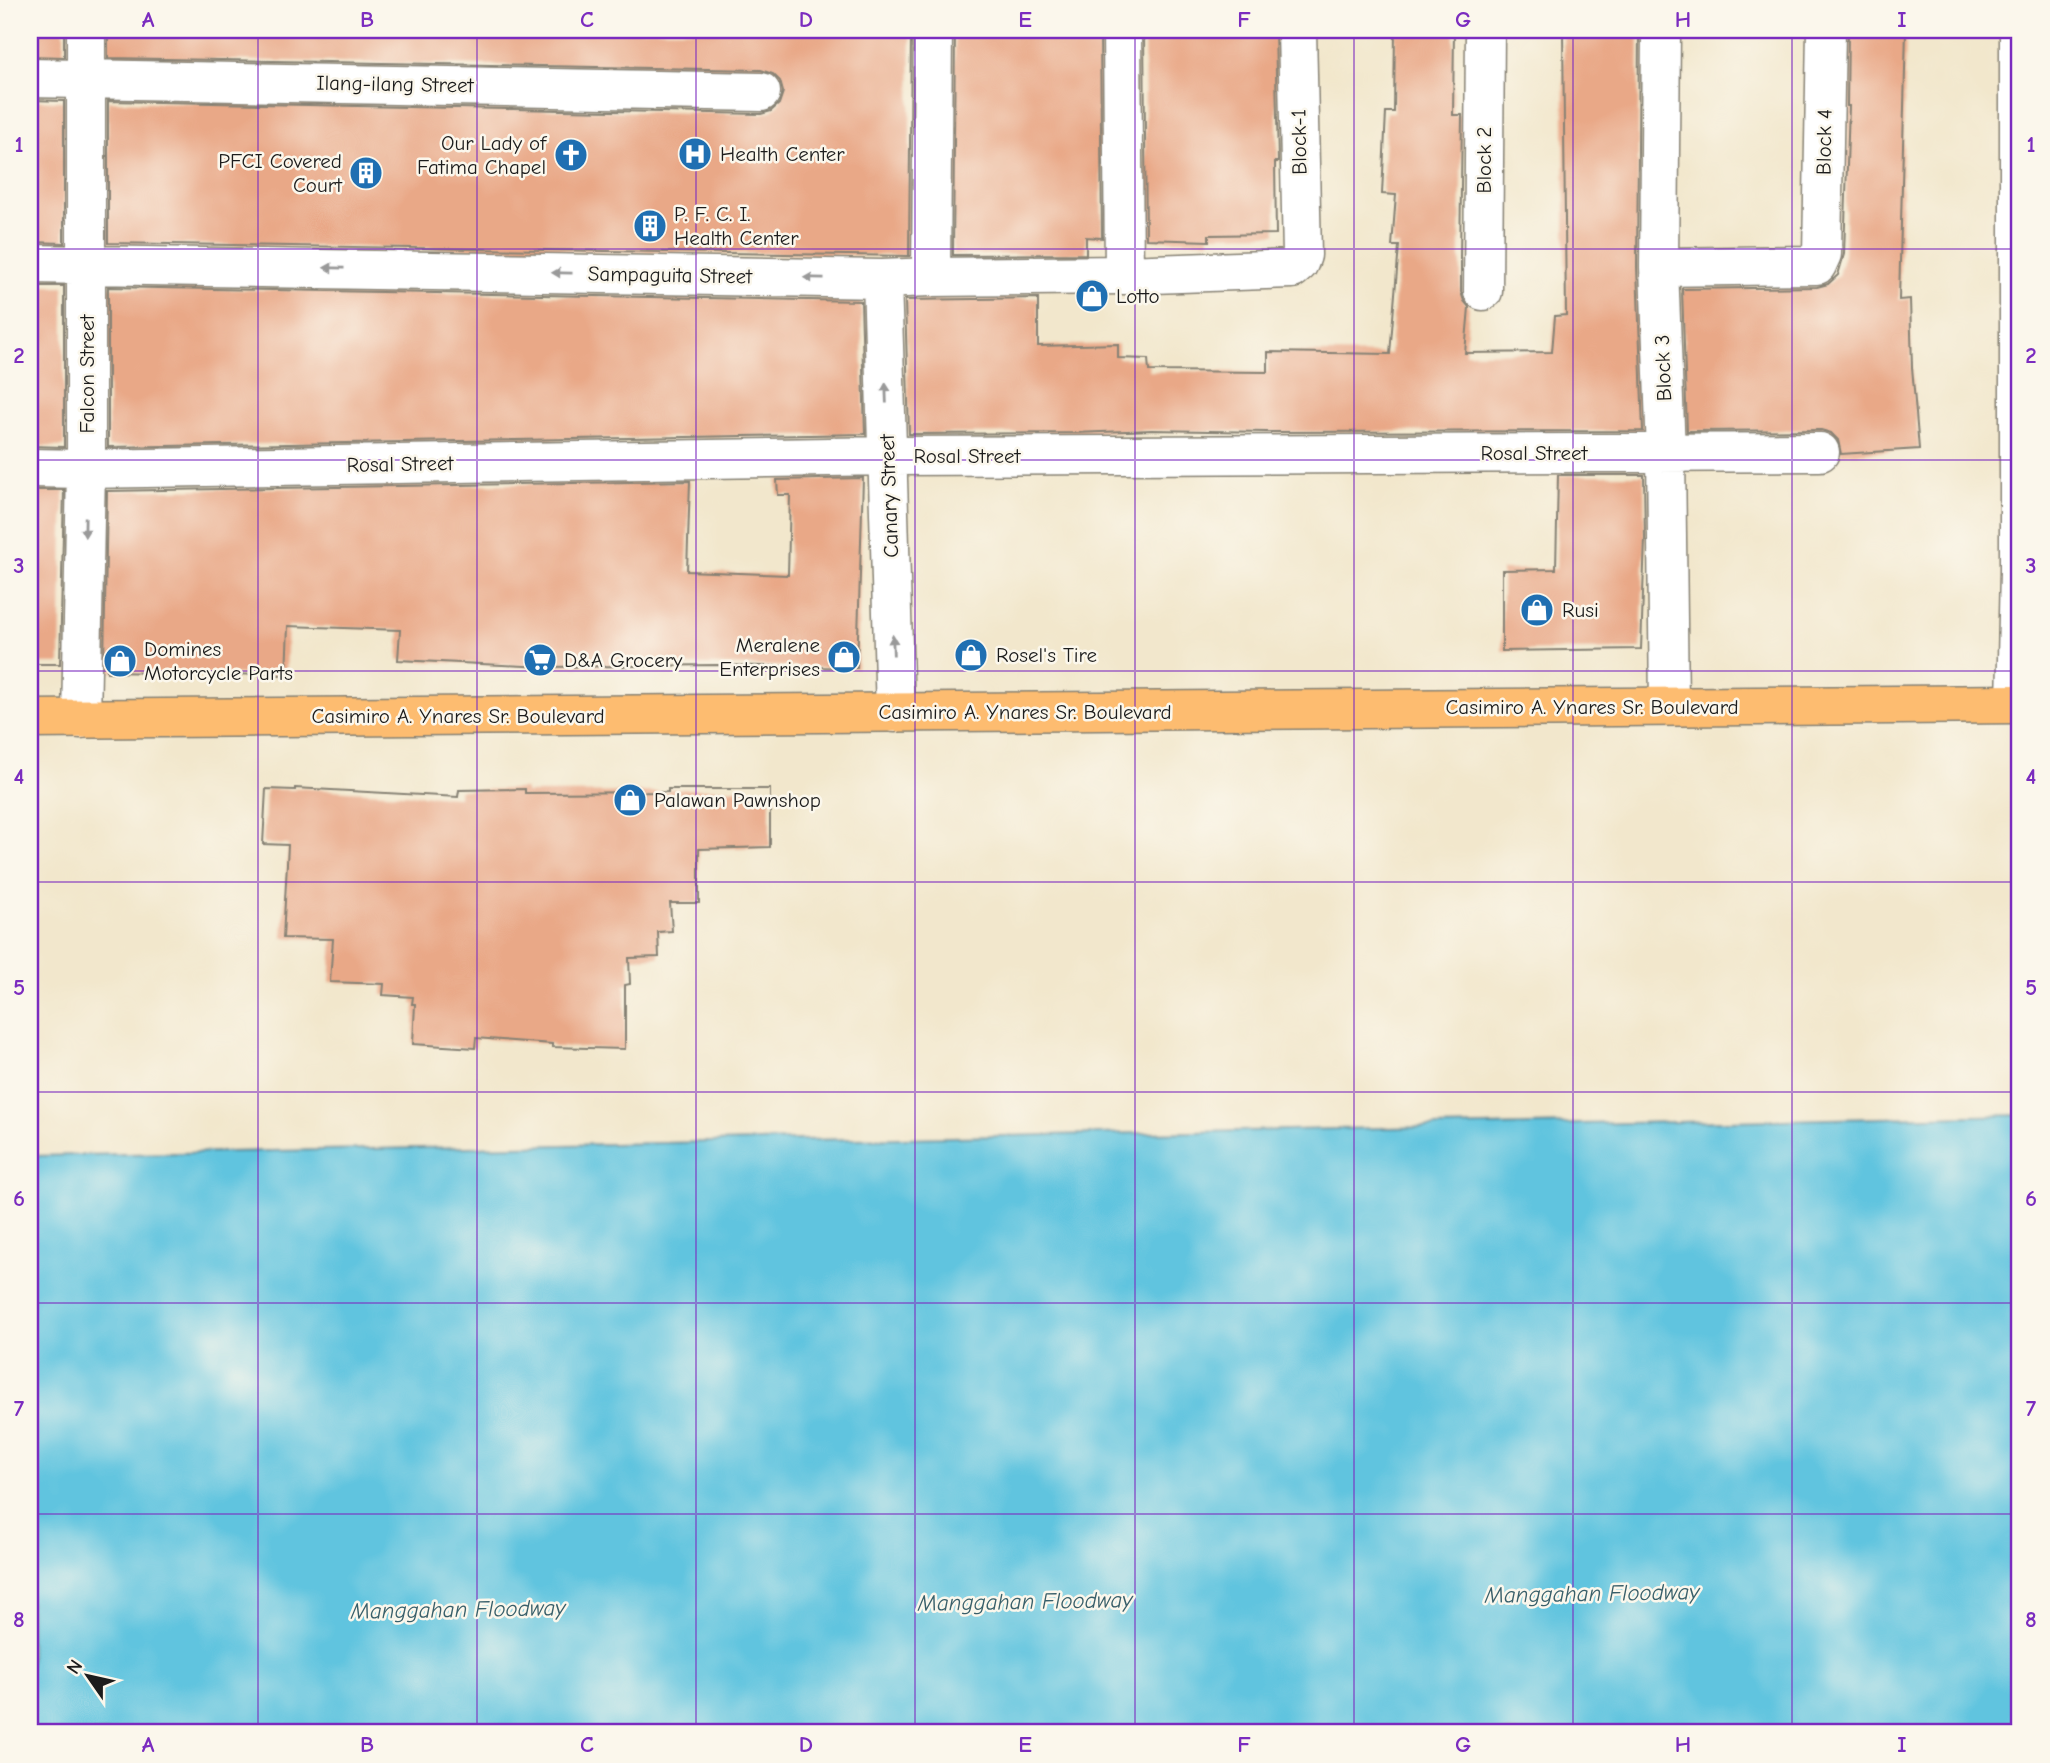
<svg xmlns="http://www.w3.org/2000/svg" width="2050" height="1763" viewBox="0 0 2050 1763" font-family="'Comic Neue',sans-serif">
<rect width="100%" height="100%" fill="#fbf7ec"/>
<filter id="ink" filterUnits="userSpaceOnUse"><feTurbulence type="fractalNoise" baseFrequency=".0143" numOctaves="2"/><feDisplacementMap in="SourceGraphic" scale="14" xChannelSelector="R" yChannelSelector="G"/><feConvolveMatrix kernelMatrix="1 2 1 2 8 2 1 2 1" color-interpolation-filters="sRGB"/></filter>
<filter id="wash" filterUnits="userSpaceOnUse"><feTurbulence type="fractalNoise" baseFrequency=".00686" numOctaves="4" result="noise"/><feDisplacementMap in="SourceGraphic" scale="28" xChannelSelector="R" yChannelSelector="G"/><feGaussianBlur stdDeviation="1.57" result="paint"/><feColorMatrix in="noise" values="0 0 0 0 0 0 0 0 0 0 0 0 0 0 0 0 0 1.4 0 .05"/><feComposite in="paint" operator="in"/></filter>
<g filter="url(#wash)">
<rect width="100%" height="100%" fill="#f2e7cc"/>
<!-- water -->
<path fill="#61c4df" stroke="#3e707e" stroke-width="2" d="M2020,1115V1733H30V1156Z"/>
<g id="blocks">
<!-- building -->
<path fill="#e9a887" d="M30,30H64V57L30,56Z
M108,30H911L909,256L108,243V101L761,114L771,111L779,104L783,92L780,81L773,74L761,70L108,58Z
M955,30H1100L1102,238L1086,237V254L953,255Z
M1144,30H1275L1278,162H1275L1276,234L1209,235V241L1146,239Z
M1395,30H1454L1453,115H1462L1460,259H1461V292L1464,301L1469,307L1465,353L1552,352L1555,316L1566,315L1563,30H1639L1637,267L1643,431L1267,432L1152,430L1075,433L909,434L905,300L1038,298V346L1118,344V358L1148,359L1149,371L1268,372V352L1390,354L1399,246H1392L1396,195L1382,194L1386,112H1394Z
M1848,30H1906L1899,300L1910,299L1912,367L1919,449L1841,454L1838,440L1831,433L1821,430L1687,431L1682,289L1817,287L1828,284L1838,275L1844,254L1849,106H1847Z
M30,100L64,101V243L30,242Z
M30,286H64V447L30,446Z
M108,287L861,301L865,434L108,447Z
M1558,475H1644L1645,538L1641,649L1502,651V570L1556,569Z
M863,478L857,668L717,665L545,667L398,660L400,630L288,626L286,675L107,672V665H104L107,491L690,481L687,571L788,575L790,495H778L777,480Z
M30,490H64L60,664H30Z
M295,788L458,797L459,790L525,789V793L668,792V789H770V847L699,849V903H670L672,931L658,932L659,957L629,958L630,984L625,985V1049L552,1047V1044L476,1038L475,1048L413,1044L415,1004H412L413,997L383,995L384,984L330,982L333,939L283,938L288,845L263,844L266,789L295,790Z"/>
</g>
</g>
<g filter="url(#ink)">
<use href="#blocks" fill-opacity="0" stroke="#878274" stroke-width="2"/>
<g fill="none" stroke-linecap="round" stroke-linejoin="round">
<defs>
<path id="minor" d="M1122,30L1124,275
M1661,30L1659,267L1666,453L1669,706
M30,78L761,92
M30,264L882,279L931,277L1124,275L1292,269L1299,263L1302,255L1297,30
M1659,267L1817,265L1822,254L1826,30
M931,277L933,30
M882,279L895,713
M1483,291L1485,30
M30,468L86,469L888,456L1820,452
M2016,704L2019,570V30
M81,719L86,469V30"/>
<path id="major" d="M30,719L2020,704"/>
</defs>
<!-- minor casing -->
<use href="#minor" stroke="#878274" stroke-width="41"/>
<!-- major casing -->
<use href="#major" stroke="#878274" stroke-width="41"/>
<!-- minor -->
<use href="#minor" stroke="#fff" stroke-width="38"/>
<!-- major -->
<use href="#major" stroke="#fdbc6f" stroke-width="38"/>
</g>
<!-- one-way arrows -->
<defs><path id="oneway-solid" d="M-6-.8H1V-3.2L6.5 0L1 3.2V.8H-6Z" transform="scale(1.75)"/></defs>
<g fill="#999">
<use href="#oneway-solid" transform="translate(334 268) rotate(-179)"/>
<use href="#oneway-solid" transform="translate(562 273) rotate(-179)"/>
<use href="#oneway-solid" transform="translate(814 278) rotate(-179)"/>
<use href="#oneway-solid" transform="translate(886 393) rotate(-92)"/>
<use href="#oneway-solid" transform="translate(85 527) rotate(91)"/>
<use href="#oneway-solid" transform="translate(893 645) rotate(-92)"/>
</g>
</g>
<!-- grid -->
<path fill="none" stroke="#7b2cbf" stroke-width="2" stroke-opacity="0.55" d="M258,30V1733M477,30V1733M696,30V1733M915,30V1733M1135,30V1733M1354,30V1733M1573,30V1733M1792,30V1733M30,249H2020M30,460H2020M30,671H2020M30,882H2020M30,1092H2020M30,1303H2020M30,1514H2020"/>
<!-- icons -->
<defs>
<symbol id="hospital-disc" viewBox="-11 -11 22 22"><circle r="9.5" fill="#1f6fb2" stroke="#fbf7ec"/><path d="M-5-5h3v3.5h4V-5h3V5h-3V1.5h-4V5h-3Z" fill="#fff"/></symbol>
<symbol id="church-disc" viewBox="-11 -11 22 22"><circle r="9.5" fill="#1f6fb2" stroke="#fbf7ec"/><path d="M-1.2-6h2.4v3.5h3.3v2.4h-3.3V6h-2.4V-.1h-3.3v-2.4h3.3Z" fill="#fff"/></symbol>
<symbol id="building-disc" viewBox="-11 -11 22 22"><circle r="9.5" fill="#1f6fb2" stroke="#fbf7ec"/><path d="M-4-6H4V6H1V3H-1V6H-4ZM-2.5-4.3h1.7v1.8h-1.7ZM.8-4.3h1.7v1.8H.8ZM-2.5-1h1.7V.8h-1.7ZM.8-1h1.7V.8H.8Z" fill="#fff"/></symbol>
<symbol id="shop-disc" viewBox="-11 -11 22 22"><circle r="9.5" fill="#1f6fb2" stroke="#fbf7ec"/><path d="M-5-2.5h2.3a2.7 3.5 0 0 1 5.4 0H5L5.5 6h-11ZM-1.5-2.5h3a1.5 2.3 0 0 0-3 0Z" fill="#fff"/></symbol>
<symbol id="supermarket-disc" viewBox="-11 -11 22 22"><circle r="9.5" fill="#1f6fb2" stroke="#fbf7ec"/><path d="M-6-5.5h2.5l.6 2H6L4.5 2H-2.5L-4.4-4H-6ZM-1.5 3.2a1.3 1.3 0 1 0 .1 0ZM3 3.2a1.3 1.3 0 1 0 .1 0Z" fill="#fff"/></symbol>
</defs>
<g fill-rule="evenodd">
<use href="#hospital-disc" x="676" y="135" width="38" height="38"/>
<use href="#church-disc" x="552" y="136" width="38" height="38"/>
<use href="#building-disc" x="347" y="154" width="38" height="38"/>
<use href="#building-disc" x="631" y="207" width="38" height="38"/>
<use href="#shop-disc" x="1073" y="277" width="38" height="38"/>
<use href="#shop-disc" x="1518" y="591" width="38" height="38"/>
<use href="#shop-disc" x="952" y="636" width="38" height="38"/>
<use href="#shop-disc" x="825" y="638" width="38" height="38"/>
<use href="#supermarket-disc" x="521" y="641" width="38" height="38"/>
<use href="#shop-disc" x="101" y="642" width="38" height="38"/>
<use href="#shop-disc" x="611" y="781" width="38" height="38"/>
</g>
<g text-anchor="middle" stroke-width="5" stroke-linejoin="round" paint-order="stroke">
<!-- street labels -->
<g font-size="21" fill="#1c1c1c" stroke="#fbf7ec">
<text transform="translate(395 84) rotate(1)" y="7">Ilang-ilang Street</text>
<text transform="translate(1299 142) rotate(-91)" y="7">Block-1</text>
<text transform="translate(1824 142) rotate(-89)" y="7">Block 4</text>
<text transform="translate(1484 160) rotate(-90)" y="7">Block 2</text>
<text transform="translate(670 275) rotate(1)" y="7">Sampaguita Street</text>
<text transform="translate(1663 368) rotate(-92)" y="7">Block 3</text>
<text transform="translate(87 374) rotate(-90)" y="7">Falcon Street</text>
<text x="1534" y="460">Rosal Street</text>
<text x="967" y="463">Rosal Street</text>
<text transform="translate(400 464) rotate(-1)" y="7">Rosal Street</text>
<text transform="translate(889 496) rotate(-92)" y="7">Canary Street</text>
<text x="1592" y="714">Casimiro A. Ynares Sr. Boulevard</text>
<text x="1025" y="719">Casimiro A. Ynares Sr. Boulevard</text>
<text x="458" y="723">Casimiro A. Ynares Sr. Boulevard</text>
</g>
<!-- poi labels -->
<g font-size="21" fill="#1c1c1c" stroke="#fbf7ec" text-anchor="start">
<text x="546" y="150" text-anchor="end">Our Lady of<tspan x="546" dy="24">Fatima Chapel</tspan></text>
<text x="720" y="161">Health Center</text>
<text x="342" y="168" text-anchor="end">PFCI Covered<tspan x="342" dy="24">Court</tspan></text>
<text x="674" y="221">P. F. C. I.<tspan x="674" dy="24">Health Center</tspan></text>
<text x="1116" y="303">Lotto</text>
<text x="1562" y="617">Rusi</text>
<text x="820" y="652" text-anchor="end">Meralene<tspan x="820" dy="24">Enterprises</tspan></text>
<text x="144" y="656">Domines<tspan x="144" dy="24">Motorcycle Parts</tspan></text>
<text x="996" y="662">Rosel's Tire</text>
<text x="564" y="667">D&amp;A Grocery</text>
<text x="654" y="807">Palawan Pawnshop</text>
</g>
<!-- water labels -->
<g font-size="23" font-style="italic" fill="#385f6a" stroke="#fbf7ec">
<text transform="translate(1592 1593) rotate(-1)" y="8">Manggahan Floodway</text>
<text transform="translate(1025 1601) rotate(-1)" y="8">Manggahan Floodway</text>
<text transform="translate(458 1609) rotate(-1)" y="8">Manggahan Floodway</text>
</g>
</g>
<!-- margin -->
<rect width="2050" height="1763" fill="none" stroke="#fbf7ec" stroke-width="77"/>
<!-- north arrow -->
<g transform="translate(88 1676) rotate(304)" stroke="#fbf7ec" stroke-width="5" paint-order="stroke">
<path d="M0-5L12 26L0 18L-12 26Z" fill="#1c1c1c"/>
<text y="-10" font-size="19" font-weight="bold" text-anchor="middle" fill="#1c1c1c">N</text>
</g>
<rect x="38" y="38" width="1973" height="1686" fill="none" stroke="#7b2cbf" stroke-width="2.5"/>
<g font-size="23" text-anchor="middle" font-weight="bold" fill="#7b2cbf">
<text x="148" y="27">A</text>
<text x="367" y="27">B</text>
<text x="587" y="27">C</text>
<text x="806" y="27">D</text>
<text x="1025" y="27">E</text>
<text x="1244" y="27">F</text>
<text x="1463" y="27">G</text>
<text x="1683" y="27">H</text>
<text x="1902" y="27">I</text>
<text x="19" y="152">1</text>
<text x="2031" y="152">1</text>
<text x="19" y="363">2</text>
<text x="2031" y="363">2</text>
<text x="19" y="573">3</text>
<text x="2031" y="573">3</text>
<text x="19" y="784">4</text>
<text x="2031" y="784">4</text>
<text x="19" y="995">5</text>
<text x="2031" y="995">5</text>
<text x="19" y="1206">6</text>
<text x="2031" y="1206">6</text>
<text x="19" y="1416">7</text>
<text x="2031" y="1416">7</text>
<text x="19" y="1627">8</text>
<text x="2031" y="1627">8</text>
<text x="148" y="1752">A</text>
<text x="367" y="1752">B</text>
<text x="587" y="1752">C</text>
<text x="806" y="1752">D</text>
<text x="1025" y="1752">E</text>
<text x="1244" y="1752">F</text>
<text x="1463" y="1752">G</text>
<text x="1683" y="1752">H</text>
<text x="1902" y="1752">I</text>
</g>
</svg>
